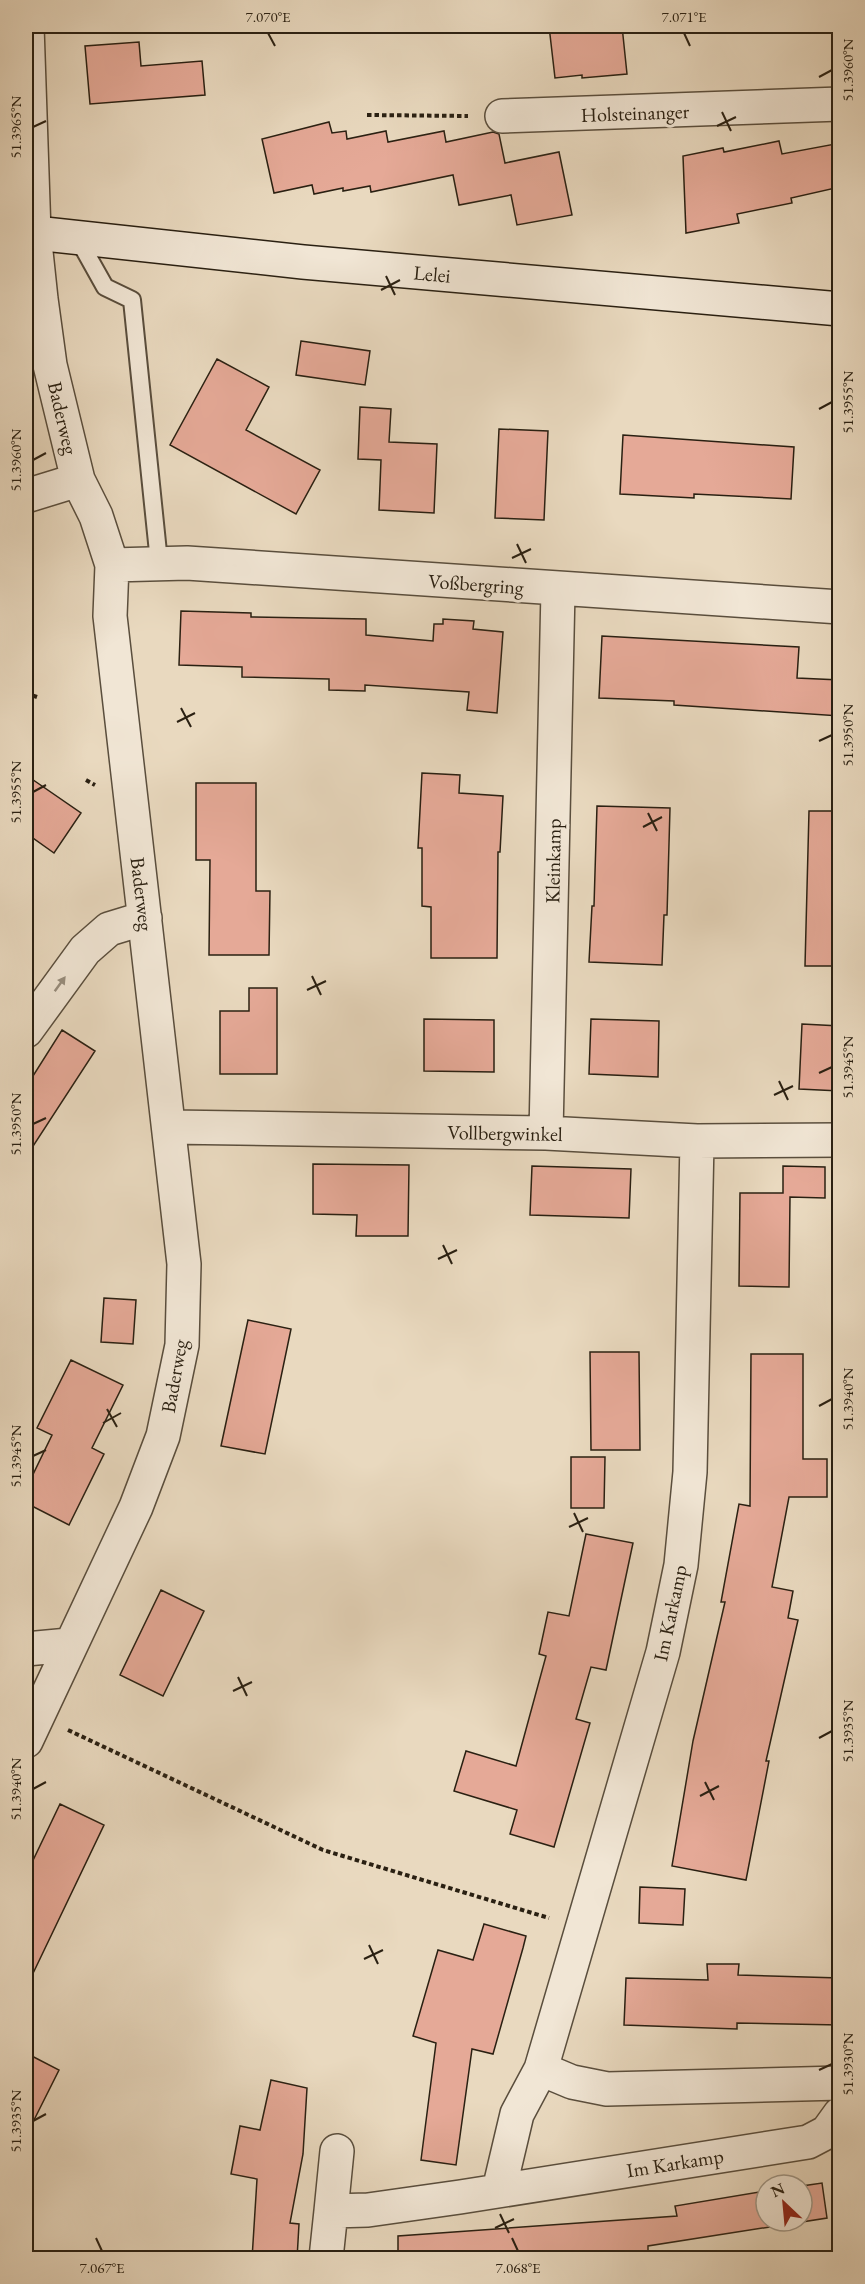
<svg xmlns="http://www.w3.org/2000/svg" width="865" height="2284" viewBox="0 0 865 2284" font-family="'EB Garamond',serif">
<rect width="100%" height="100%" fill="#e9d9bf"/>
<filter id="stains"><feTurbulence type="fractalNoise" baseFrequency=".00333" numOctaves="4"/><feColorMatrix values="0 0 0 0 .2 0 0 0 0 .09 0 0 0 0 .02 0 0 0 .5 -.17"/></filter>
<radialGradient id="worn" r=".72"><stop offset=".6" stop-color="#630" stop-opacity="0"/><stop offset="1" stop-color="#630" stop-opacity=".3"/></radialGradient>
<!-- building -->
<path fill="#e5a997" stroke="#2a2012" stroke-width="1.5" d="M549,26H622L627,74L582,78V75L555,78Z
M139,42L141,66L202,61L205,95L90,104L85,46Z
M329,122L332,133L346,131L347,139L386,131L388,142L444,131L446,142L493,132L499,134L505,163L559,152L572,215L517,225L511,195L459,205L453,175L371,192L370,186L343,191V188L314,194L312,185L274,193L262,139Z
M779,141L782,154L835,144L836,149H840V187L791,198L792,203L737,214L739,223L686,233L683,156L723,148L724,152Z
M301,341L370,351L365,385L296,375Z
M217,359L269,387L246,430L320,470L296,514L170,445Z
M360,407L391,409L389,442L437,444L434,513L379,510L381,460L358,459Z
M499,429L548,431L544,520L495,518Z
M623,435L794,447L791,499L694,494V498L620,494Z
M181,611L251,613V617L366,619V635L433,641L434,624H443V619L474,621L473,629L503,632L497,713L467,710L469,692L365,685V691L329,690V679L242,677V667L179,665Z
M602,636L799,647L797,678L840,680V716L674,705V701L599,698Z
M422,773L460,775L459,793L503,796L500,852H498L497,958H431V907L422,906V848H418Z
M26,775L81,813L54,853L26,833Z
M196,783H256V891H270L269,955H209L210,860H196Z
M597,806L670,808L667,915H664L662,965L589,962L592,906H594Z
M809,811H840V966H805Z
M249,988H277V1074H220V1011H249Z
M424,1019L494,1020V1072L424,1071Z
M591,1019L659,1021L658,1077L589,1074Z
M802,1024L840,1026V1091L799,1089Z
M62,1030L95,1051L26,1157V1087Z
M313,1164L409,1165L408,1236H356L357,1215L313,1214Z
M532,1166L631,1169L629,1218L530,1215Z
M783,1166L825,1167V1198L790,1197L789,1287L739,1286L740,1193H783Z
M104,1298L136,1300L133,1344L101,1342Z
M248,1320L291,1329L265,1454L221,1446Z
M590,1352H639L640,1450H591Z
M751,1354H803V1459H827V1497H789L772,1587L793,1591L788,1618L798,1620L766,1761H769L746,1880L672,1866L693,1741L725,1602H721L739,1504L750,1506Z
M71,1360L123,1385L92,1448L104,1454L69,1525L26,1503V1489L52,1435L37,1428Z
M571,1457H605L604,1508H571Z
M586,1534L633,1543L606,1670L591,1667L576,1719L590,1723L554,1847L510,1834L517,1810L454,1791L466,1751L516,1766L546,1656L539,1654L548,1612L569,1616Z
M161,1590L204,1611L163,1696L120,1675Z
M60,1804L104,1825L26,1988V1875Z
M640,1887L685,1889L683,1925L639,1923Z
M484,1924L526,1936L523,1948L493,2054L472,2049L456,2165L421,2160L436,2043L413,2036L438,1950L473,1960Z
M707,1964H739L738,1975L840,1978V2025L737,2023V2029L624,2025L626,1978L708,1980Z
M26,2053L59,2070L26,2136Z
M271,2080L307,2088L303,2154L290,2223L299,2224L297,2259H252L257,2179L231,2174L240,2126L260,2130Z
M822,2183L827,2218L648,2246V2254L587,2259H398V2236L677,2216L675,2206L766,2191V2221H802V2186Z"/>
<g fill="none" stroke-linecap="round" stroke-linejoin="round">
<defs>
<path id="lane" d="M77,237L105,287L132,300L159,562"/>
<path id="street" d="M502,116L840,104
M26,496L78,480
M112,565L187,563L840,607
M26,1031L85,950L109,929L145,918
M170,1127L546,1133L697,1141L840,1140
M546,1133L558,590
M697,1141L690,1472L681,1565L663,1652L541,2069L572,2082L607,2089L840,2083
M26,1649L69,1645
M26,1741L136,1507L163,1436L182,1345L184,1264L110,616L112,565L96,516L78,480L50,365L41,299L34,233L27,26
M499,2190L517,2114L541,2069
M331,2211L337,2151
M326,2258L331,2211L368,2210L460,2197L808,2142L827,2132L840,2114"/>
<path id="secondary" d="M26,232L303,262L840,309"/>
</defs>
<!-- lane casing -->
<use href="#lane" stroke="#5a4e3d" stroke-width="20"/>
<!-- street casing -->
<use href="#street" stroke="#5a4e3d" stroke-width="36"/>
<!-- secondary casing -->
<use href="#secondary" stroke="#2a2012" stroke-width="36"/>
<!-- path -->
<path stroke="#2a2012" stroke-width="4" stroke-dasharray="4.5 3" stroke-linecap="butt" d="M367,115L468,116
M26,693L37,697
M86,780L95,785
M68,1730L323,1850L549,1918"/>
<!-- lane -->
<use href="#lane" stroke="#f1e6d5" stroke-width="16"/>
<!-- street -->
<use href="#street" stroke="#f1e6d5" stroke-width="33"/>
<!-- secondary -->
<use href="#secondary" stroke="#f1e6d5" stroke-width="33"/>
</g>
<!-- one-way arrows -->
<defs><path id="oneway-solid" d="M-6-.8H1V-3.2L6.5 0L1 3.2V.8H-6Z" transform="scale(1.5)"/></defs>
<use fill="#978d7d" href="#oneway-solid" transform="translate(60 984) rotate(-54)"/>
<!-- ticks -->
<path fill="none" stroke="#2a2012" stroke-width="2" d="M268,33L275,46M684,33L690,46M819,77L832,70M722,112L731,131M717,126L736,117M33,127L46,121M386,276L395,295M381,290L400,280M819,409L832,402M33,460L46,453M517,544L526,563M512,558L531,549M181,708L191,727M177,722L195,713M819,741L832,735M33,792L46,785M648,813L657,831M643,827L662,817M312,976L321,995M307,990L326,981M819,1073L832,1067M779,1081L788,1100M774,1095L793,1086M33,1124L46,1118M443,1245L452,1264M438,1259L457,1250M819,1406L832,1399M107,1409L117,1427M103,1423L121,1413M33,1456L46,1450M574,1513L583,1532M569,1527L588,1518M238,1677L247,1696M233,1691L252,1682M819,1738L832,1731M705,1782L714,1800M33,1789L46,1782M700,1796L719,1786M369,1945L378,1964M364,1959L383,1950M819,2070L832,2064M33,2121L46,2114M500,2214L509,2233M495,2228L514,2219M96,2238L102,2251M512,2238L518,2251"/>
<g text-anchor="middle" stroke-width="6" stroke-linejoin="round" paint-order="stroke">
<!-- street labels -->
<g font-size="20" fill="#2a2012" stroke="#f1e6d5">
<text transform="translate(635 113) rotate(-2)" y="7">Holsteinanger</text>
<text transform="translate(432 274) rotate(5)" y="7">Lelei</text>
<text transform="translate(63 418) rotate(77)" y="7">Baderweg</text>
<text transform="translate(476 584) rotate(4)" y="7">Voßbergring</text>
<text transform="translate(553 861) rotate(-89)" y="7">Kleinkamp</text>
<text transform="translate(142 894) rotate(83)" y="7">Baderweg</text>
<text transform="translate(505 1133) rotate(1)" y="7">Vollbergwinkel</text>
<text transform="translate(174 1376) rotate(-80)" y="7">Baderweg</text>
<text transform="translate(670 1613) rotate(-78)" y="7">Im Karkamp</text>
<text transform="translate(675 2163) rotate(-9)" y="7">Im Karkamp</text>
</g>
</g>
<!-- margin -->
<rect width="865" height="2284" fill="none" stroke="#e9d9bf" stroke-width="66"/>
<!-- north arrow -->
<g transform="translate(784 2203) rotate(334)"><circle r="28" fill="#f1e6d5" stroke="#a19787" stroke-width="1.5"/>
<path d="M0-4.5L10 22L0 15L-10 22Z" fill="#8f2418"/>
<text y="-9" font-size="16" font-weight="bold" text-anchor="middle" fill="#2a2012">N</text>
</g>
<rect x="33" y="33" width="799" height="2218" fill="none" stroke="#2a2012" stroke-width="2"/>
<g font-size="15" text-anchor="middle" fill="#2a2012">
<text x="268" y="22">7.070°E</text>
<text x="684" y="22">7.071°E</text>
<text transform="translate(848 70) rotate(-90)" y="5">51.3960°N</text>
<text transform="translate(16 127) rotate(-90)" y="5">51.3965°N</text>
<text transform="translate(848 402) rotate(-90)" y="5">51.3955°N</text>
<text transform="translate(16 460) rotate(-90)" y="5">51.3960°N</text>
<text transform="translate(848 735) rotate(-90)" y="5">51.3950°N</text>
<text transform="translate(16 792) rotate(-90)" y="5">51.3955°N</text>
<text transform="translate(848 1067) rotate(-90)" y="5">51.3945°N</text>
<text transform="translate(16 1124) rotate(-90)" y="5">51.3950°N</text>
<text transform="translate(848 1399) rotate(-90)" y="5">51.3940°N</text>
<text transform="translate(16 1456) rotate(-90)" y="5">51.3945°N</text>
<text transform="translate(848 1731) rotate(-90)" y="5">51.3935°N</text>
<text transform="translate(16 1789) rotate(-90)" y="5">51.3940°N</text>
<text transform="translate(848 2064) rotate(-90)" y="5">51.3930°N</text>
<text transform="translate(16 2121) rotate(-90)" y="5">51.3935°N</text>
<text x="102" y="2273">7.067°E</text>
<text x="518" y="2273">7.068°E</text>
</g>
<rect width="100%" height="100%" filter="url(#stains)"/>
<rect width="100%" height="100%" fill="url(#worn)"/>
</svg>
